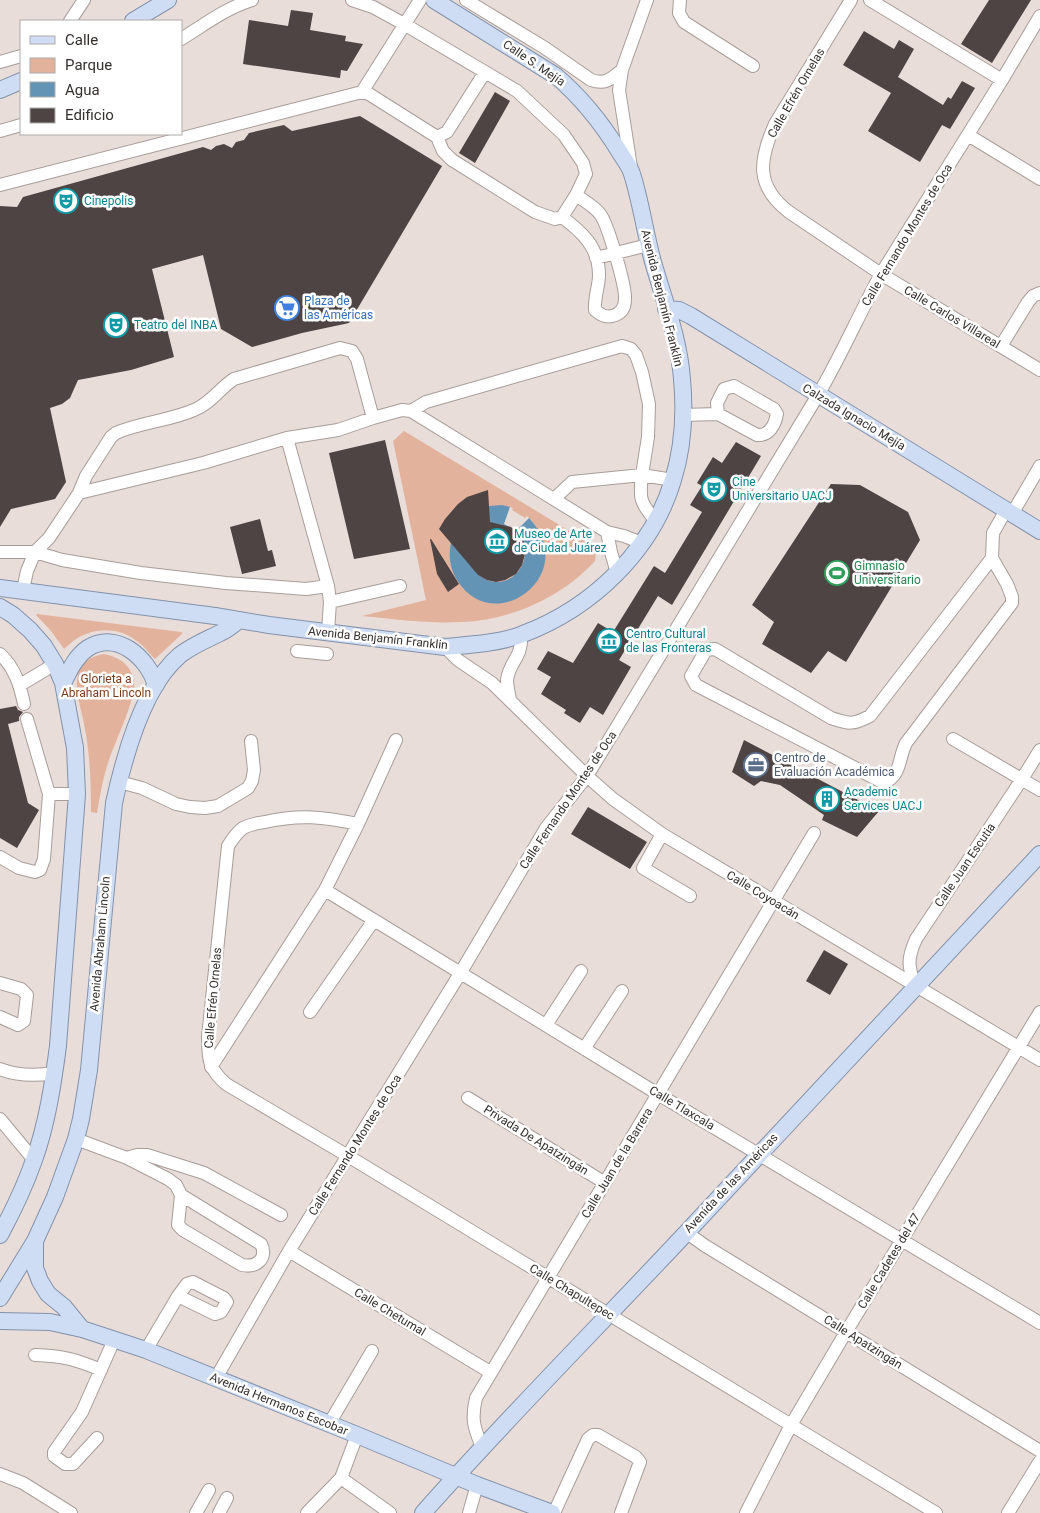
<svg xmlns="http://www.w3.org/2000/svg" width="1040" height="1513" viewBox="0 0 1040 1513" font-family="Roboto,sans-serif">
<rect width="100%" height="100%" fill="#e9ddd9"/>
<!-- green -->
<path fill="#e3b29c" d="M404,431L586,541L596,551L595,561C562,597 512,620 462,622C428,624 395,619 362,616L426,600L393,441Z
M37,614L181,632L183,633L155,659C149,653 144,646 138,642C120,627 95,627 76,639C71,642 68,646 64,649L51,631L36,615Z
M103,654C120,657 132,665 134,683C136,699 115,742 109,760C103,777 100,795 97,813L91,812C91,782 90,753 84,724C81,707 74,691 78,674C82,661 91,657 103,654Z"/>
<!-- water -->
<path fill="#6394b6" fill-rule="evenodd" d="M502,505L510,507L509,512L525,521L529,518C582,575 493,639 457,580C449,567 448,553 452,539L489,506ZM493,523C543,530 527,583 496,582C489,582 484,578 478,575L486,525Z"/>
<!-- pier -->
<path fill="#e9ddd9" d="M510,507L513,508L512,510L525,518L527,516L529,518L516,531L504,524Z"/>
<!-- building -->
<path fill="#4e4443" d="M989,0H1031L992,63L961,44Z
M291,10L313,13L310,30L346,36L345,41L363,44L347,71L341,70L340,78L243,64L249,20L288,26Z
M864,31L894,49L899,40L914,49L898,77L943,105L948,97L951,99L962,81L975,88L950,129L942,125L920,162L868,131L891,93L843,65Z
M495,92L510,101L475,163L459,153Z
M360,116L442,166L349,323L302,333L252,347L221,329L203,255L152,269L174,357L131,370L78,380L70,398L62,404L50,408L66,482L55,499L11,509L0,527V206L17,207L23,197L203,147L211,150L216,146L224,144L232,148L236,142L244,140L249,133L284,125L292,131Z
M385,440L410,549L354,559L329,453Z
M736,442L761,456L672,605L658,596L619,660L631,667L603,715L590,707L580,723L564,713L566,710L541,694L551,677L537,669L548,651L573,663L598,623L613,632L654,566L665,573L702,512L690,505L702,486L697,483L713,457L722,463Z
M831,484L860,485L908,512L920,540L846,662L828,651L811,673L762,644L774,622L752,605Z
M488,490L490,522L511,527L522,537L525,545V554L522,565L516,574L505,580L496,582L487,580L478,575L439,529L445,519L458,504L467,497Z
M260,519L268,551L272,550L276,566L242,574L230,527Z
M430,539H431L459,584L448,592L437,574Z
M16,706L18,710L23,712L19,717V721L8,724L28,803L39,810L17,848L0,838V709Z
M744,740L879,811L857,837L822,820L824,815L780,785L761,781L754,786L732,772Z
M588,807L647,842L630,869L571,834Z
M824,950L848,964L830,995L806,981Z"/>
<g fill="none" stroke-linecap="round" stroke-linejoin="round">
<defs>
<path id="minor" d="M352,0L373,7L404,24L517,91L564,135L583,163L586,174L576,195
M466,0L545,48L591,80C605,85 611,79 622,70
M680,0L679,13L684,22L753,66
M851,0L775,124C759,160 755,186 789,212L881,274L1040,370
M870,0L1002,80
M70,21L84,0
M181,39C204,25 226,8 252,0
M0,62L21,56
M362,92L420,0
M0,131L21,125
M968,135L1040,179
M437,137L447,132L485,72
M631,167L619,90L622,70L647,0
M0,185L362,92L369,94L437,137L443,151L452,160L535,212L555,219L562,217
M576,195C583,200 594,206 600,214C608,224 626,287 625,299C625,308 621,314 612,316C605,318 600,314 595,310C594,297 599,287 599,275C599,247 582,232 562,217Z
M596,258L648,245
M1001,346L1028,302L1033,296L1040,293
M411,411L426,402L622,346L631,349L636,355L642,372L649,404L648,437L642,475L673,480
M683,415L718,414L757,435C769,436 775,425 777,414L774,409L734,386L724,389L717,403L718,414
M287,438L328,586L330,602L328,632
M79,493L86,476L111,437L116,433C141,422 169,421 194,410C210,404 220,388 234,379L340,348L352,351L357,359L373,418
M554,499L572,482L642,475C639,498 640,503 656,521
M1012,514L1040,466
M607,532L611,552L617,573
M0,552H35L62,560L141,573L226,583L306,589L328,586
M992,558L870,716C853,725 849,724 831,718L715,649L706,650L691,676L696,685L884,783C902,774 898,759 906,743L1012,603V597L1007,584L992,558L993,533L1006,510
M23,590L27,571L35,552L49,538L79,493L203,463L287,438L338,430L373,418L402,410L411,411L607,532L624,536L642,543
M330,602L400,586
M445,647L458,660L492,683L587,776L613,799L662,834L1040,1060
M297,651L327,654
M0,654C15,668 20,685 24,704
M20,685L55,664
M510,700C509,693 507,686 507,680C509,662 523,657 521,635
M953,739L1040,790
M119,782L142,788L176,804L190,807L205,808L218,806L248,788L252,781L254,770L251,741
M49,794H77
M358,824C324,817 300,814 265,822C258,823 250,824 243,828C236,833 232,840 228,846L208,1037C208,1060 209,1069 226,1084L348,1156L936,1513
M662,834L643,868L690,896
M0,857L19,868L35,872L40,870L44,859L49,794L27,719
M325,890L658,1094L1040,1323
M0,983L21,989L27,995L24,1021L18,1025L0,1017
M915,986C908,966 907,959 916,939L1022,779L1040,750
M310,1012L374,920
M546,1025L581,971
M584,1049L622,991
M211,1067L325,890L358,824L396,740
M0,1069C18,1076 36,1076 54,1073
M468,1098L605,1183
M0,1119L34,1160
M76,1139L127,1158L168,1179L176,1185L181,1195L261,1244C268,1258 257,1268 242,1265L183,1230L178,1225L181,1195
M127,1158L137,1155H147L204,1173L281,1215
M686,1232L704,1245L1040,1451
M289,1251L490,1372
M146,1350L178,1296L215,1314L221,1312L227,1302L224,1298L193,1282L187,1284L178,1296
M35,1355C63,1356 75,1359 101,1370
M216,1378L289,1251L461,972L546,828L587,776L818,395C841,356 859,314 881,274L1002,80L1040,16
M329,1424L372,1351
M357,1435L341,1478L390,1513
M97,1438L73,1464H65L54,1456V1452L82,1412L114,1340
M482,1447C474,1428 471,1419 476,1398L814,833
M0,1474L23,1483L71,1513
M196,1513L209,1490
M219,1513L227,1498
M307,1513L341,1478
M469,1513L477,1485
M554,1513L588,1439L593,1435H598L636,1457L640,1462L621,1513
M746,1513L791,1425L846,1332L1040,1012
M1008,1513L1040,1461"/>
<path id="major" d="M133,21L168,0
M0,90L21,81
M666,309L679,310L691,316L1040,531
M0,588L215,616L269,625L445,647C468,645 502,643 523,634C592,608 652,551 673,480C683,448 685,412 682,379C679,339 664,300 653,262C645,233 641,202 632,174C630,166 623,158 619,151C601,122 582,98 556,76L434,0
M0,607L13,615L30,630L44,646L55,664L63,683L75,748L77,794L58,1046C53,1084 47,1124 34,1160C25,1186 13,1211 0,1235
M63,683C70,670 75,657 88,648C117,630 148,658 156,685
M35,1241V1268L40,1281L48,1294L64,1307L82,1329
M0,1298L35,1241L55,1197L76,1139L81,1119L89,1070L114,803C124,757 143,686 180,655C193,645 206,640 220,633C227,630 233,625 239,620
M0,1321L50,1322L82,1329L146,1350L357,1435L477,1485L552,1513
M423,1513C508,1417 599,1326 687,1232C804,1105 922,979 1040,854"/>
</defs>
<!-- minor casing -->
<use href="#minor" stroke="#a89d99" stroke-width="14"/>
<!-- major casing -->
<use href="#major" stroke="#8392aa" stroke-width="18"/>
<!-- minor -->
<use href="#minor" stroke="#fff" stroke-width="12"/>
<!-- major -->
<use href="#major" stroke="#ceddf4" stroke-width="16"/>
</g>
<!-- icons -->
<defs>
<symbol id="theatre-ring" viewBox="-11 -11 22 22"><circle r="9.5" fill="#fff" stroke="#0f9aa8" stroke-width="1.5"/><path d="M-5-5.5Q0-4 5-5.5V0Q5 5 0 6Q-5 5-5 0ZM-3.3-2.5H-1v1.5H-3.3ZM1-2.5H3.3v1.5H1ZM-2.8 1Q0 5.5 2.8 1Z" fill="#0f9aa8"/></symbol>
<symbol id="supermarket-ring" viewBox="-11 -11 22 22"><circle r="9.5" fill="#fff" stroke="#3f7fe0" stroke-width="1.5"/><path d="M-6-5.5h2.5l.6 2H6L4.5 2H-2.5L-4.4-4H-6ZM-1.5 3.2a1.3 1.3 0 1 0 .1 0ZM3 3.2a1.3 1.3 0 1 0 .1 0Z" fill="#3f7fe0"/></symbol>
<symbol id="museum-ring" viewBox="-11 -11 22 22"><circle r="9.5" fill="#fff" stroke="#0f9aa8" stroke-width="1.5"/><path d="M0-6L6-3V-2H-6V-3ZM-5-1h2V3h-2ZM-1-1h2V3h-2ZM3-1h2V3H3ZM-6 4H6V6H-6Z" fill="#0f9aa8"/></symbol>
<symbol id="stadium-ring" viewBox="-11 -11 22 22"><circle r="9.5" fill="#fff" stroke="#2e9e5b" stroke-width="1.5"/><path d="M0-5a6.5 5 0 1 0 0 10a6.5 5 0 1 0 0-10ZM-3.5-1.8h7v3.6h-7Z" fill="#2e9e5b"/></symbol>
<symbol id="office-ring" viewBox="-11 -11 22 22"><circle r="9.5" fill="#fff" stroke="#5c6f8a" stroke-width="1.5"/><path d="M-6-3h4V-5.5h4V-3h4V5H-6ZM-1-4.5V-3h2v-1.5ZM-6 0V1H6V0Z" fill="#5c6f8a"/></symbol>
<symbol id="building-ring" viewBox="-11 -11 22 22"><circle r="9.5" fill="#fff" stroke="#0f9aa8" stroke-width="1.5"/><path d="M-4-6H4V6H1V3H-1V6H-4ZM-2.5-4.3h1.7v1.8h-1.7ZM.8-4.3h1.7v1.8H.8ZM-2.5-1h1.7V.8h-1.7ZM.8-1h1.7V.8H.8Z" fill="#0f9aa8"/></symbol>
</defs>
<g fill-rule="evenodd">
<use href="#theatre-ring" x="52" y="187" width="28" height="28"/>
<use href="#supermarket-ring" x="273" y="294" width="28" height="28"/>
<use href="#theatre-ring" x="102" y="311" width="28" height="28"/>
<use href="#theatre-ring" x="700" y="475" width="28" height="28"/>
<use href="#museum-ring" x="483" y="527" width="28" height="28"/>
<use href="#stadium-ring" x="823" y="559" width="28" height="28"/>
<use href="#museum-ring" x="595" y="627" width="28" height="28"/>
<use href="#office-ring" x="742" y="751" width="28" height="28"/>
<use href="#building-ring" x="813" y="785" width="28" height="28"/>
</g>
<g text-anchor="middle" stroke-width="5" stroke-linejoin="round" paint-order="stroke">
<!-- street labels -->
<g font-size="12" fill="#34302e" stroke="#fff">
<text transform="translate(534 63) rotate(34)" y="4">Calle S. Mejía</text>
<text transform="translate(796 93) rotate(-60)" y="4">Calle Efrén Ornelas</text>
<text transform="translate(907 235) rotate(-59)" y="4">Calle Fernando Montes de Oca</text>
<text transform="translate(662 298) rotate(76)" y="4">Avenida Benjamín Franklin</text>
<text transform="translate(952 317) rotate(31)" y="4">Calle Carlos Villareal</text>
<text transform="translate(854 417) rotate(31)" y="4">Calzada Ignacio Mejía</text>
<text transform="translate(378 638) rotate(6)" y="4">Avenida Benjamín Franklin</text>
<text transform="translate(568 800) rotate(-56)" y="4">Calle Fernando Montes de Oca</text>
<text transform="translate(965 865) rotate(-56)" y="4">Calle Juan Escutia</text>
<text transform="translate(763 895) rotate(31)" y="4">Calle Coyoacán</text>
<text transform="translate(100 944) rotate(-85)" y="4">Avenida Abraham Lincoln</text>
<text transform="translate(213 998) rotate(-85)" y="4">Calle Efrén Ornelas</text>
<text transform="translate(682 1108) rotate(31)" y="4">Calle Tlaxcala</text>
<text transform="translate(536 1140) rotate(32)" y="4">Privada De Apatzingán</text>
<text transform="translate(355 1145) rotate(-58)" y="4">Calle Fernando Montes de Oca</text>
<text transform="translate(617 1163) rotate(-59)" y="4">Calle Juan de la Barrera</text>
<text transform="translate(731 1183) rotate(-47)" y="4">Avenida de las Américas</text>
<text transform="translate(889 1261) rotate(-59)" y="4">Calle Cadetes del 47</text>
<text transform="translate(572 1292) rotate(31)" y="4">Calle Chapultepec</text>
<text transform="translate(390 1312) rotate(31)" y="4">Calle Chetumal</text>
<text transform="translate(863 1342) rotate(32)" y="4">Calle Apatzingán</text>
<text transform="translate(279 1404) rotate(22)" y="4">Avenida Hermanos Escobar</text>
</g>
<!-- culture labels -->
<g font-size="12" fill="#0d838f" stroke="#fff" text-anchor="start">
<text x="84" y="205">Cinepolis</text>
<text x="134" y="329">Teatro del INBA</text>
<text x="732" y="486">Cine<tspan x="732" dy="14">Universitario UACJ</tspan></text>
<text x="514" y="538">Museo de Arte<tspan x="514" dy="14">de Ciudad Juárez</tspan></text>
<text x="626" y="638">Centro Cultural<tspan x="626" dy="14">de las Fronteras</tspan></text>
<text x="844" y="796">Academic<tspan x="844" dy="14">Services UACJ</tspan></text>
</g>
<!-- shop labels -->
<g font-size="12" fill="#366cbe" stroke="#fff" text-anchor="start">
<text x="304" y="305">Plaza de<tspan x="304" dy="14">las Américas</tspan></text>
</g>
<!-- leisure labels -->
<g font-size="12" fill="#27864d" stroke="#fff" text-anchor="start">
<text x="854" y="570">Gimnasio<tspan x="854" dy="14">Universitario</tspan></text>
</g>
<!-- park labels -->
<g font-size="12" fill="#7d3b1a" stroke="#fff">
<text x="106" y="683">Glorieta a<tspan x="106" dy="14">Abraham Lincoln</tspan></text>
</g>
<!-- service labels -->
<g font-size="12" fill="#4e5e75" stroke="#fff" text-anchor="start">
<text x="774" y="762">Centro de<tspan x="774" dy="14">Evaluación Académica</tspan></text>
</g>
</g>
<!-- legend -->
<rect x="20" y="20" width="162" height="115" fill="#ffffff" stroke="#aeacab"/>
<rect x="30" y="36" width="25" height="8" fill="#ceddf4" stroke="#aeacab"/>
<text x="65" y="45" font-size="15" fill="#34302e">Calle</text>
<rect x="30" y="58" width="25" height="15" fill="#e3b29c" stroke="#aeacab"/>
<text x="65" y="70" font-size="15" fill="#34302e">Parque</text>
<rect x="30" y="82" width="25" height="15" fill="#6394b6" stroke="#aeacab"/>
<text x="65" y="95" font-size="15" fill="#34302e">Agua</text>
<rect x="30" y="108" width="25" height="15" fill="#4e4443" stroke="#aeacab"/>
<text x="65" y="120" font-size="15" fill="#34302e">Edificio</text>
</svg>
